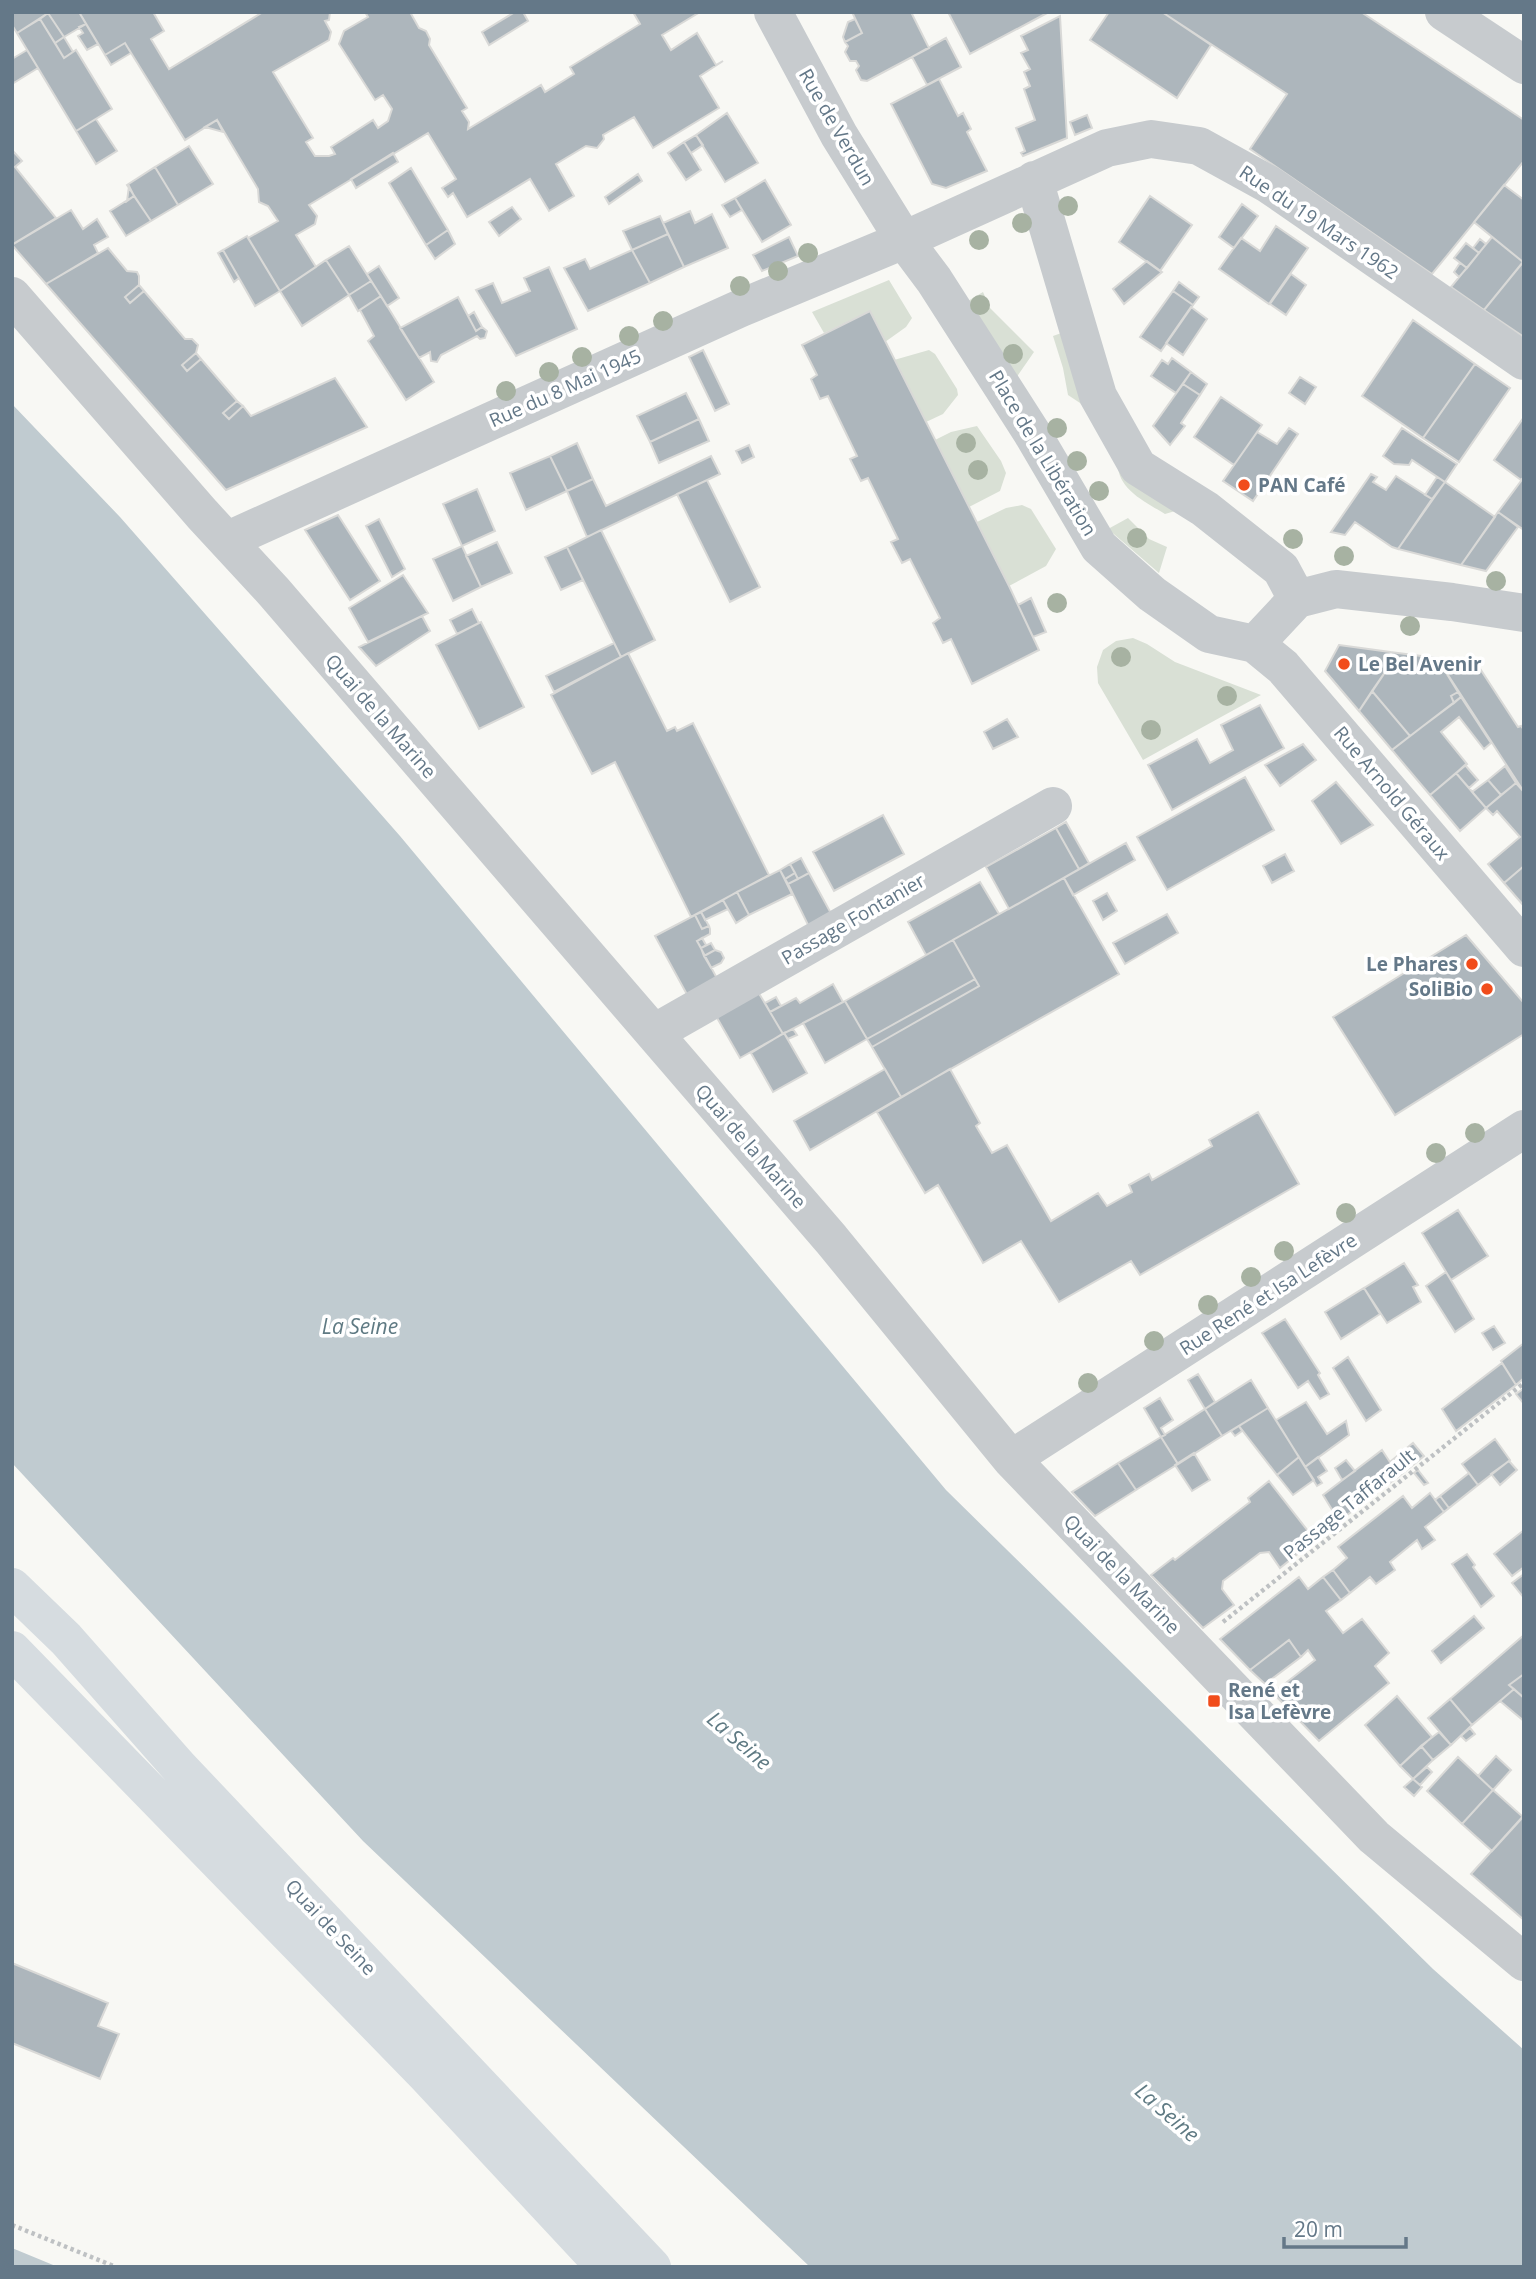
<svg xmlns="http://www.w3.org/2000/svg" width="1536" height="2279" viewBox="0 0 1536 2279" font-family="'Open Sans',sans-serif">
<rect width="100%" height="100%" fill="#f8f8f4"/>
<!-- green -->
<path fill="#d9e0d5" d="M889,280L912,318L906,327L885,342L870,311L824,333L812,312Z
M983,292L990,308L1034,352L1016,378L968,301Z
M1067,331L1098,415L1068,395L1063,368L1053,336Z
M929,350L935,354L957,389L958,395L943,414L926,422L894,360Z
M977,426L1001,461L1006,473L1000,491L969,507L935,440L951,432Z
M1118,457L1182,509L1165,514C1143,500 1114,488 1118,457Z
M1022,505L1031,509L1056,549L1046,566L1009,586L977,522L1006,508Z
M1128,518L1149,539L1167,547L1159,573L1108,529Z
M1133,638L1147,644L1175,662L1261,695L1143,760L1098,683L1097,667L1103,650L1116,641Z"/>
<!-- water -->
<path fill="#c0cbd0" d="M12,404L120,517L400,836L946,1490L1433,1969L1524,2050V2267H810L363,1841L12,1463Z
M12,2248L58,2267H12Z"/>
<!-- building -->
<path fill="#adb6bc" stroke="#d9d9d7" stroke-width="2" d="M12,12H79L86,24L64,37L48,13L17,33L12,25Z
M79,12H153L164,31L151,39L169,69L263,12H330L329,20L325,21L331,32L329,40L273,72L313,138L306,142L315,156H329L335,154L331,147L373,120L378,128L388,121L392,109L383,95L375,100L339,44L344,31L368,17L365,12H410L419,28L426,31L430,39L429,45L467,108L462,111L469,122L468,129L541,85L545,92L574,74L570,67L640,24L633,12H700L662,35L671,50L697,33L716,65L723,61L700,76L719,108L653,148L634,117L603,135L604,139L597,148L586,146L556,164L574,196L549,211L530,179L467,217L453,193L448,197L442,188L456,179L428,133L309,205L317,216L315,224L296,235L316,267L280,291L248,238L278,221L268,206L259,202L258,189L217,120L185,140L125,43L105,55Z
M515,12H523L528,21L489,45L482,32Z
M852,12H911L929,48L867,81L861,80L856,70L859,66L856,61H850L845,52L848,46L845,42L862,33Z
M948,12H1049L970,54Z
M1109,12H1162L1211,45L1177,98L1090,40Z
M1162,12H1361L1524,120V161L1432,274L1250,149L1287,94Z
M48,13L64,37L55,43L40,19Z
M1060,16L1067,138L1023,156L1021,153L1025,151L1016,128L1035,120L1024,89L1030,86L1024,72L1030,69L1021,53L1028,50L1021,36Z
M40,19L64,58L76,50L112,109L76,131L17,33Z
M855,19L862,33L845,42L843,37L848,22Z
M86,24L98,44L87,50L78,36L83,33L79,27Z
M64,37L73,52L64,58L55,43Z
M946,38L961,67L927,85L912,57Z
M125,43L131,53L111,65L105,55Z
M27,50L38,68L12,84V59Z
M939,79L958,116L963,113L971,129L967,132L987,171L946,188L932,184L891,104Z
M727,113L758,163L725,182L696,135Z
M1087,115L1092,128L1075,135L1070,122Z
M96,119L117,151L96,164L76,131Z
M217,120L223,132L205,127Z
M696,135L703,145L691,153L684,142Z
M684,142L701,170L686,180L668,153Z
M189,146L213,184L178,205L155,167Z
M12,150L22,161L15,167L56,218L13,244Z
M393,153L398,162L356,188L351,179Z
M155,167L178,205L151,221L127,185Z
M411,168L448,230L426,245L389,183Z
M638,174L642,181L609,204L605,197Z
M765,180L791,225L762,242L735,198Z
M1504,185L1524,200L1523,262L1474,222Z
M129,186L134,196L127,201Z
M134,196L151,221L126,236L110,211Z
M1150,196L1192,225L1160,271L1119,242Z
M735,198L742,210L730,217L722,205Z
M1242,204L1258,216L1234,248L1219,237Z
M512,207L521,219L499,236L489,222Z
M71,210L83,229L97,219L108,237L94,245L98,253L46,284L12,245Z
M690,211L695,223L712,214L728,248L684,267L663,223Z
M660,216L668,234L632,250L623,231Z
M1276,226L1308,248L1269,304L1219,269L1241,238L1260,251Z
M448,230L455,244L435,259L426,245Z
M668,234L684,267L650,283L632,250Z
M247,236L280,291L255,306L223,250Z
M789,237L798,256L762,271L753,255Z
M1492,237L1523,262L1484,310L1451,287Z
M1480,239L1486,244L1479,253L1473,248Z
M1466,243L1479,253L1467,268L1454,258Z
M349,246L371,281L349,295L326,260Z
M108,248L127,271L137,272L139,276V285L125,297L130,303L144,291L185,339H192L198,345L196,353L182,365L187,371L201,359L237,401L223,413L229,419L243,406L251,416L335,378L367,427L226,490L46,284Z
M223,250L239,278L234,282L218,253Z
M632,250L650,283L588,311L564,268L585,259L590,269Z
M326,260L349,295L302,326L280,291Z
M1147,261L1162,272L1124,304L1113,289Z
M1524,261V337L1484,310Z
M1460,263L1467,268L1459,277L1454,272Z
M379,266L399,298L387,306L367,274Z
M549,267L577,329L516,356L476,290L493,283L502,303L530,291L524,278Z
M1291,274L1306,285L1286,315L1270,304Z
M371,281L381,296L358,311L349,295Z
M1179,282L1199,297L1193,305L1173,291Z
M139,285L144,291L130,303L125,297Z
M1173,291L1193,305L1161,351L1140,337Z
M381,296L434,382L406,400L368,341L374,336L360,310Z
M458,297L476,331L482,327L487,331L485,338L480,339L477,336L441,355L437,362L431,361L430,352L419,358L400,328Z
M1191,307L1207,319L1183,355L1166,343Z
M870,311L1009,586L1039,650L972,684L951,639L943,643L933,623L940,618L910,559L902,563L891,542L898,539L868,478L861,481L850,459L857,456L828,396L820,399L811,379L817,375L802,345Z
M474,312L482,327L476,331L468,316Z
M1413,320L1475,364L1423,438L1362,396Z
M703,350L729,404L715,411L689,357Z
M196,353L201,359L187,371L182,365Z
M1172,358L1191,372L1176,393L1151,376L1162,360L1168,364Z
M1475,364L1510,388L1459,462L1423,438Z
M1191,372L1207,384L1200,395L1183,384Z
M1300,377L1316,387L1305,404L1289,393Z
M1183,384L1200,395L1181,423L1185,426L1170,445L1153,426Z
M686,393L699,419L650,442L637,416Z
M1221,397L1262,425L1234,465L1194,437Z
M237,401L243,406L229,419L223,413Z
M1524,417V477L1521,480L1494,460Z
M699,419L709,441L659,463L650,442Z
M1289,428L1298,434L1253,501L1223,481L1257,432L1277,444Z
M1402,428L1457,464L1445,482L1412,460L1409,465L1394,464L1383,456Z
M577,443L593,479L567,491L550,456Z
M749,445L754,457L742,463L736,451Z
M550,456L567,491L526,510L510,473Z
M711,456L720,474L587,537L567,491L593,479L606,506Z
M1371,474L1377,477L1373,482L1386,490L1396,476L1432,499L1398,549L1392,547L1355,522L1345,535L1331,532Z
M1437,477L1445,482L1432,499L1425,495Z
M1524,477V530L1498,512Z
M707,480L760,587L730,602L677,494Z
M1445,482L1495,517L1461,565L1398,549Z
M477,489L495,531L462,546L443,504Z
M1498,512L1518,527L1486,571L1461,565Z
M338,515L380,581L350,600L305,530Z
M379,519L405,569L392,577L366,526Z
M601,530L655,640L621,657L567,547Z
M497,542L512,573L481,587L466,556Z
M462,546L481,587L453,601L433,559Z
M567,547L583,580L561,590L545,557Z
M403,575L428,613L368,642L349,608Z
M1031,598L1046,632L1033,637L1018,605Z
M472,609L479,623L457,634L450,620Z
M422,616L430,631L376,666L359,647Z
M481,622L524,707L479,729L436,645Z
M614,643L621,657L554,692L546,676Z
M1339,645L1390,652L1394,659L1359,711L1325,671Z
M1390,652L1437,658L1458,692L1451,696L1454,703L1410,736L1372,691L1394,659Z
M628,653L667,731L675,727L677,731L693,723L769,875L691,917L615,762L592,774L551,695Z
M1437,658L1475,661L1518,727L1521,726L1524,730V792Z
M1372,691L1410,736L1392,750L1359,711Z
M1458,692L1461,697L1454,703L1451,696Z
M1461,697L1491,743L1484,749L1459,717L1441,732L1467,764L1430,795L1392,750Z
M1260,705L1284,748L1172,810L1148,765L1197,739L1210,763L1233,750L1221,725Z
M1007,719L1018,737L993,749L984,732Z
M1303,744L1316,760L1280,786L1265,765Z
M1465,765L1478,780L1469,788L1456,773Z
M1505,766L1516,783L1501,795L1488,780Z
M1456,773L1486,808L1460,831L1430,795Z
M1245,777L1274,830L1167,890L1137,837Z
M1488,780L1501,795L1486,808L1472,792Z
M1336,782L1373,825L1341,844L1312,801Z
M1516,783L1524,792V866L1504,883L1488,864L1520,837L1497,811L1493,815L1486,808Z
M883,815L904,854L834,891L813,852Z
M1066,822L1089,863L1079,869L1056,828Z
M1056,828L1079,869L1009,909L986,867Z
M1126,843L1135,860L1073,895L1064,878Z
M1285,854L1294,871L1272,883L1263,866Z
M801,858L809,873L798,879L790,864Z
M790,864L795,873L785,879L780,870Z
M1524,866V906L1504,883Z
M780,870L792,894L749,915L737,892Z
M795,873L798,879L788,884L785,879Z
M809,873L833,917L810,929L788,884Z
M1064,878L1119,974L901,1097L872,1047L979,986L953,940Z
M980,882L999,914L926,955L908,922Z
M737,892L749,915L736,923L723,900Z
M1107,893L1117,911L1103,920L1093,901Z
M723,900L728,909L705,920L701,912Z
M701,912L709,926L702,929L695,915Z
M1167,914L1178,933L1125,964L1113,943Z
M695,915L702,929L709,926L710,929V934L697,941L720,984L690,1000L655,936Z
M1466,935L1524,1003V1034L1395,1115L1333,1017Z
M702,938L706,945L701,948L697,941Z
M953,940L975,979L867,1039L845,1001Z
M711,943L715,950L704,956L701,948Z
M715,950L721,952L724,958L721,963L711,968L704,956Z
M975,979L979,986L872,1047L867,1039Z
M833,984L843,1002L783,1034L770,1012L796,998L800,1003Z
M754,985L783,1034L740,1058L712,1009Z
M776,997L781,1006L770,1012L765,1003Z
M845,1001L867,1039L825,1063L803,1023Z
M793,1029L797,1035L788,1039L784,1033Z
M784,1033L807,1073L773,1092L751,1053Z
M885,1069L901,1097L810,1150L794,1121Z
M950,1069L980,1123L976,1126L992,1153L1007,1145L1051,1221L1098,1193L1107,1206L1132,1192L1129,1185L1149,1174L1152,1180L1212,1146L1209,1140L1258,1112L1299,1184L1140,1275L1131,1261L1059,1302L1021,1241L983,1263L938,1185L925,1193L877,1112Z
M1458,1210L1488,1256L1451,1280L1422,1233Z
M1404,1263L1418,1285L1413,1287L1421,1302L1387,1323L1364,1288Z
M1446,1272L1474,1319L1455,1332L1426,1286Z
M1364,1288L1380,1314L1341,1339L1325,1312Z
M1285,1319L1320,1373L1318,1375L1329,1394L1320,1399L1308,1381L1298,1388L1262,1333Z
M1494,1326L1505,1343L1493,1350L1482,1333Z
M1524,1343V1378L1516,1385L1501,1361Z
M1348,1357L1381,1410L1366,1421L1333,1368Z
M1502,1363L1516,1385L1456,1431L1442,1409Z
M1198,1374L1215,1402L1205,1409L1188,1380Z
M1251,1380L1268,1408L1222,1436L1205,1409Z
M1523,1389L1524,1390V1404L1516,1394Z
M1160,1398L1173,1420L1161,1428L1165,1435L1161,1437L1144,1408Z
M1306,1402L1327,1434L1346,1421L1349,1435L1305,1467L1276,1420Z
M1268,1408L1299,1457L1277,1475L1239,1426Z
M1205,1409L1222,1436L1178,1464L1161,1437Z
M1239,1426L1242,1431L1235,1436L1231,1431Z
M1161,1437L1178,1464L1136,1490L1118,1463Z
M1495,1439L1510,1460L1478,1485L1462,1464Z
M1413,1443L1424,1456L1399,1476L1390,1462Z
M1382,1450L1399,1476L1339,1521L1323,1495Z
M1194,1453L1210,1480L1192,1491L1175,1465Z
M1299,1457L1314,1480L1293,1495L1277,1475Z
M1318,1457L1327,1471L1318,1477L1322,1483L1317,1486L1305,1467Z
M1346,1460L1355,1471L1342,1480L1335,1468Z
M1509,1461L1517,1470L1500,1485L1491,1474Z
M1118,1463L1136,1490L1095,1516L1072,1492Z
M1418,1470L1428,1483L1424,1485L1414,1473Z
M1469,1473L1478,1485L1449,1508L1440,1496Z
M1269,1481L1315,1540L1280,1568L1269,1552L1260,1553L1223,1581L1222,1589L1234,1605L1203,1628L1151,1575L1173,1558L1175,1560L1250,1502L1248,1498Z
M1430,1493L1444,1512L1425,1527L1435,1540L1422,1549L1417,1540L1390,1562L1395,1570L1376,1584L1370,1577L1350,1593L1333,1570L1347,1558L1338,1547L1403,1496L1412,1508Z
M1440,1496L1449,1508L1444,1512L1435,1500Z
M1524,1530V1567L1512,1576L1494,1554Z
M1467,1554L1475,1565L1473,1567L1494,1596L1481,1607L1452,1564Z
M1333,1570L1350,1593L1341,1600L1323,1577Z
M1524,1574V1598L1512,1583Z
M1299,1577L1308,1589L1323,1577L1341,1600L1326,1611L1343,1633L1362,1619L1389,1653L1375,1666L1389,1683L1319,1741L1273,1693L1315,1660L1308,1650L1301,1657L1289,1640L1250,1670L1220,1639Z
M1474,1616L1484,1628L1441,1663L1432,1651Z
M1524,1635V1674L1509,1685L1514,1689L1472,1725L1450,1699Z
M1289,1640L1301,1657L1265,1684L1250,1670Z
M1524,1674V1698L1509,1685Z
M1514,1689L1524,1698V1721L1500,1701Z
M1397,1696L1432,1737L1400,1766L1365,1725Z
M1450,1699L1472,1725L1451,1745L1428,1718Z
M1470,1728L1475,1734L1466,1741L1461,1736Z
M1439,1732L1451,1745L1433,1760L1421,1746Z
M1421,1746L1433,1760L1413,1779L1400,1766Z
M1496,1756L1511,1770L1493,1790L1478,1776Z
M1458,1757L1493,1790L1462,1824L1427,1791Z
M1427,1767L1432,1772L1420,1785L1413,1779Z
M1413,1779L1422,1787L1414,1796L1404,1787Z
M1493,1790L1523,1817L1492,1851L1462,1824Z
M1524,1815V1920L1471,1874Z
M12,1963L108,2003L98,2026L119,2034L100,2079L12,2043Z"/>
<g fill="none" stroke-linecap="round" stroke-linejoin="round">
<!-- path -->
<path stroke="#bec1c3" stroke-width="4.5" stroke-dasharray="3.5 3.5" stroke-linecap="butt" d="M1223,1622L1524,1383
M12,2225L116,2267"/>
<!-- minor -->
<path stroke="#c7cbce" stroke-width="38" d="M773,12L839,135L904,240L934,280L1032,433L1099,547L1152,594L1209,634L1255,644L1283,667L1524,948
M1444,12L1524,65
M1034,180L1098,396L1138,467L1205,509L1281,569L1297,599
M12,296L202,514L274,592L831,1239L1011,1459L1374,1837L1524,1962
M228,540L741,308L904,240L1107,148L1151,139L1199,146L1268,184L1524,361
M1255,644L1297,599L1336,589L1452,602L1524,613
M654,1033L1053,806
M1011,1459L1524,1129"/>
<!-- major -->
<path stroke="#d6dce0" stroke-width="38" d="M12,1587L66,1639L179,1767L652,2267
M12,1650L427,2076L605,2267"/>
</g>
<!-- trees -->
<g fill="#a7b2a2">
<circle cx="1068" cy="206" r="10"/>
<circle cx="1022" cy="223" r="10"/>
<circle cx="979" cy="240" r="10"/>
<circle cx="808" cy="253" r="10"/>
<circle cx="778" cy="271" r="10"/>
<circle cx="740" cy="286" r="10"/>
<circle cx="980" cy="305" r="10"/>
<circle cx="663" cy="321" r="10"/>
<circle cx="629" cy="336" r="10"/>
<circle cx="1013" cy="354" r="10"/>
<circle cx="582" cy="357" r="10"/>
<circle cx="549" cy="372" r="10"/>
<circle cx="506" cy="391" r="10"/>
<circle cx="1057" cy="428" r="10"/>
<circle cx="966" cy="443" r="10"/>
<circle cx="1077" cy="461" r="10"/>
<circle cx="978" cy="470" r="10"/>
<circle cx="1099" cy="491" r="10"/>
<circle cx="1137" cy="538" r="10"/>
<circle cx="1293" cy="539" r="10"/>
<circle cx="1344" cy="556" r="10"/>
<circle cx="1496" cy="581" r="10"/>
<circle cx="1057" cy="603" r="10"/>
<circle cx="1410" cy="626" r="10"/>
<circle cx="1121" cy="657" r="10"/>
<circle cx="1227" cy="696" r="10"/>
<circle cx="1151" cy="730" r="10"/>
<circle cx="1475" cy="1133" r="10"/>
<circle cx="1436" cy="1153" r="10"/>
<circle cx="1346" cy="1213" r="10"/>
<circle cx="1284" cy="1251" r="10"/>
<circle cx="1251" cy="1277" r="10"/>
<circle cx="1208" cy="1305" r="10"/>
<circle cx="1154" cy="1341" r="10"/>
<circle cx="1088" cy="1383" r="10"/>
</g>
<!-- markers -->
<g fill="#f14c1b" stroke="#fff" stroke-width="2.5">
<circle cx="1244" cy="485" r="7"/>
<circle cx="1344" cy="664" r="7"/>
<circle cx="1472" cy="964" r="7"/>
<circle cx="1487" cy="989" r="7"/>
<rect x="1207" y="1694" width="14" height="14" rx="3.5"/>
</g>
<g text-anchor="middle" stroke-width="7" stroke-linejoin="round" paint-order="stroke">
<!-- street labels -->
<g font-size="19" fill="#647888" stroke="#fff">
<text transform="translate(837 127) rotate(60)" y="7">Rue de Verdun</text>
<text transform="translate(1319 222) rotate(34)" y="7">Rue du 19 Mars 1962</text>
<text transform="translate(565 388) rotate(-24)" y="7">Rue du 8 Mai 1945</text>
<text transform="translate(1043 453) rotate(59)" y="7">Place de la Libération</text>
<text transform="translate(381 716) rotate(49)" y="7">Quai de la Marine</text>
<text transform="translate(1392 793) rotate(50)" y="7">Rue Arnold Géraux</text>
<text transform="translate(853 919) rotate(-30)" y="7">Passage Fontanier</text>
<text transform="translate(751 1146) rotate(49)" y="7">Quai de la Marine</text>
<text transform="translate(1268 1294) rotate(-33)" y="7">Rue René et Isa Lefèvre</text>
<text transform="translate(1349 1504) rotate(-39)" y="7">Passage Taffarault</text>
<text transform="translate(1122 1574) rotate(46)" y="7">Quai de la Marine</text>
<text transform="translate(331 1927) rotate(47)" y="7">Quai de Seine</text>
</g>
<!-- poi labels -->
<g font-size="19" font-weight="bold" fill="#647888" stroke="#fff" text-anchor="start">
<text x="1258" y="492">PAN Café</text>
<text x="1358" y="671">Le Bel Avenir</text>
<text x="1458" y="971" text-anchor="end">Le Phares</text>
<text x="1473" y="996" text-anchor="end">SoliBio</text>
<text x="1228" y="1697">René et<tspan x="1228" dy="22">Isa Lefèvre</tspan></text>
</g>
<!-- water labels -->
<g font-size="21" font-style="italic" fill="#5f7a83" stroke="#fff">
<text x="360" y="1334">La Seine</text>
<text transform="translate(739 1741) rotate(41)" y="7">La Seine</text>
<text transform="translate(1167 2113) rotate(41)" y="7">La Seine</text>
</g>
</g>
<!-- border -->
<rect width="1536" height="2279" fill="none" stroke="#647888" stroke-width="28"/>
<!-- scale -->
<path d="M1284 2237v10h122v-10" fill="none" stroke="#647888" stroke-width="3.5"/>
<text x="1294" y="2237" font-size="21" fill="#647888" stroke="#ffffff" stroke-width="5" paint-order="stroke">20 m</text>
</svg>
